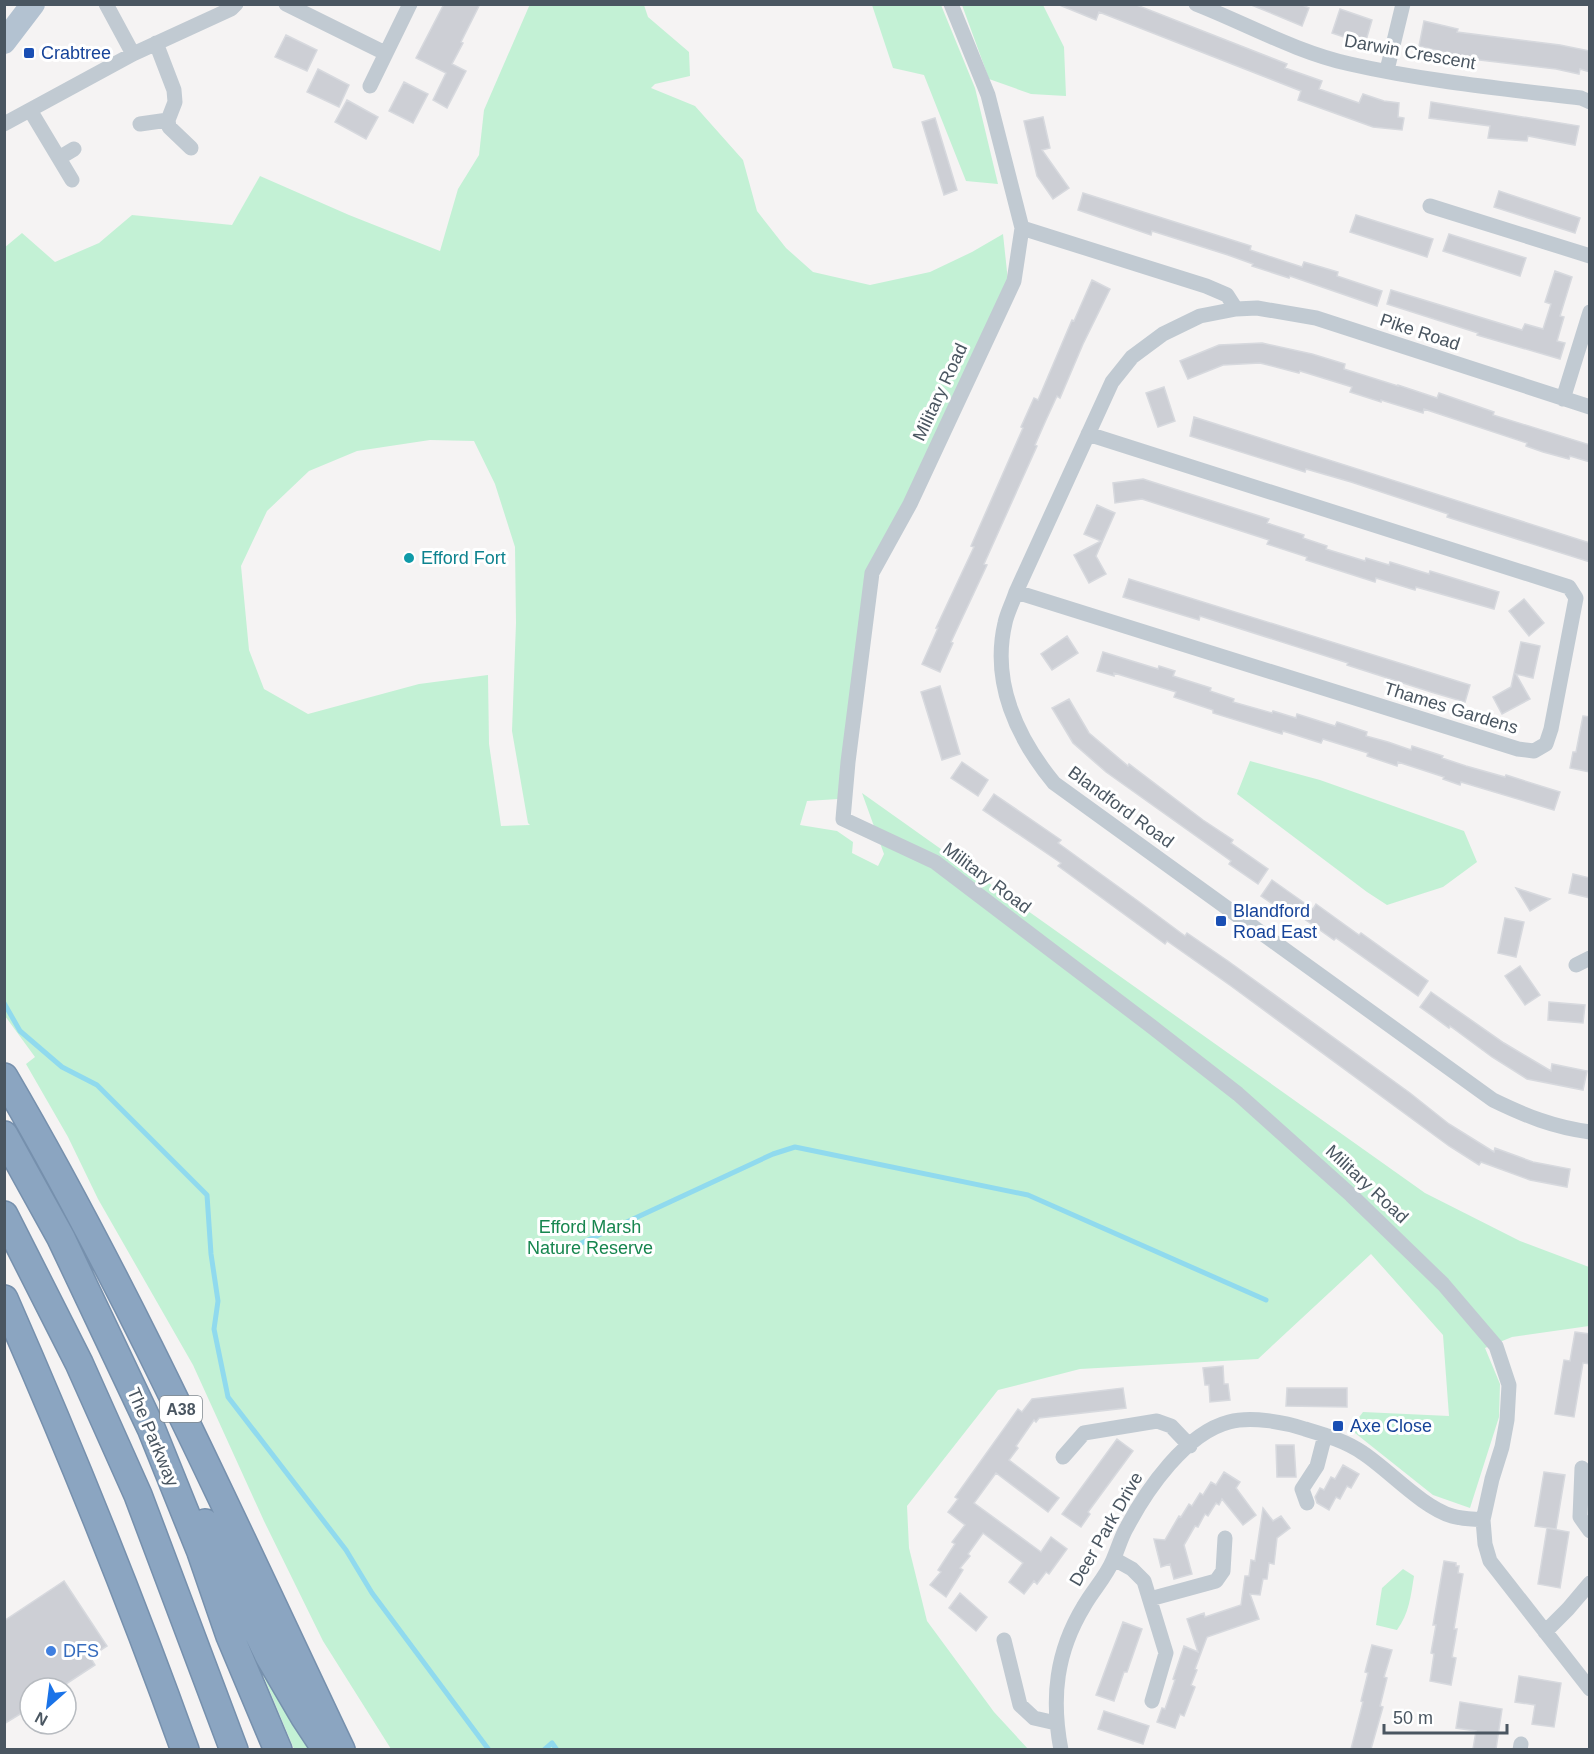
<svg xmlns="http://www.w3.org/2000/svg" width="1594" height="1754" viewBox="0 0 1594 1754" font-family="Helvetica,sans-serif">
<rect width="100%" height="100%" fill="#f5f3f3"/>
<!-- green -->
<path fill="#c3f1d5" fill-rule="evenodd" d="M530,4L644,5L648,17L689,52L690,76L655,84L651,88L695,106L743,160L757,211L786,248L813,272L870,285L930,272L972,252L1003,234L1008,281L908,497L867,571L838,799L807,801L800,825L837,831L853,842L852,853L878,866L884,854L862,793L1425,1193L1520,1241L1589,1267V1326L1512,1337L1485,1348L1500,1384L1499,1417L1470,1508L1433,1495L1350,1429L1363,1412L1449,1416L1443,1335L1371,1254L1258,1359L1080,1369L998,1390L907,1506L909,1548L927,1621L994,1712L1028,1749H391L323,1641L264,1521L193,1365L98,1199L68,1137L26,1064L35,1057L5,1016L4,248L22,233L55,262L99,243L132,215L232,225L260,176L349,215L440,251L458,189L479,155L484,110ZM430,440L474,441L495,484L515,547L516,623L512,731L528,823L530,825L501,826L489,744L488,675L419,684L308,714L264,689L249,650L241,566L267,511L309,471L357,451Z
M872,5H941L975,88L998,184L966,181L924,75L893,68Z
M962,5H1043L1064,47L1066,96L1031,94L989,79Z
M1250,761L1320,780L1464,831L1477,862L1443,887L1387,905L1367,892L1237,794Z
M1403,1569L1414,1576C1411,1595 1409,1614 1397,1630L1376,1625L1382,1588Z
M255,1656L314,1749H294Z"/>
<g fill="none" stroke-linecap="round" stroke-linejoin="round">
<!-- stream -->
<path stroke="#90daee" stroke-width="5" d="M4,1003L20,1031L62,1067L97,1085L207,1195L211,1254L218,1301L214,1329L228,1397L346,1550L372,1593L489,1750
M560,1253L773,1154L795,1147L1028,1195L1266,1300
M544,1750L552,1743L557,1750"/>
</g>
<!-- building -->
<path fill="#cdcfd5" stroke="#d7d9de" stroke-width="1.5" d="M444,4H480L461,42L463,43L452,64L466,71L447,108L433,100L446,73L416,58Z
M1057,4H1134L1287,64L1285,68L1322,81L1319,89L1359,103L1363,94L1384,101L1399,103L1398,117L1404,118L1402,130L1373,127L1337,114L1298,100L1301,91L1099,12L1096,20Z
M1249,4H1300L1309,8L1302,26Z
M1340,9L1372,20L1365,44L1332,33Z
M1424,21L1458,29L1457,32L1560,45L1590,51V72L1580,69L1579,74L1556,69L1471,59L1419,46Z
M286,35L317,50L307,71L275,57Z
M318,69L349,85L339,107L307,92Z
M404,82L428,94L413,123L389,111Z
M347,100L378,117L366,139L335,122Z
M1431,102L1579,126L1575,145L1528,136L1527,141L1488,138L1490,126L1429,118Z
M1043,117L1050,148L1042,150L1069,188L1053,199L1037,176L1024,121Z
M935,118L957,190L944,195L922,122Z
M1499,191L1580,218L1575,233L1494,207Z
M1083,193L1251,246L1250,250L1302,267L1304,262L1338,272L1337,276L1382,291L1377,306L1290,276L1289,278L1252,266L1253,264L1228,255L1152,231L1151,235L1078,210Z
M1356,215L1433,239L1427,257L1350,232Z
M1449,234L1526,258L1520,276L1443,251Z
M1555,271L1572,277L1560,316L1564,317L1557,341L1565,343L1560,359L1477,335L1478,333L1387,304L1391,290L1522,330L1525,324L1543,329L1551,304L1545,302Z
M1092,280L1110,289L1083,344L1060,398L1057,396L1046,420L1035,445L1037,446L984,564L987,565L951,642L953,643L940,672L922,664L938,628H936L974,547L971,546L1023,428L1021,427L1034,398L1038,400L1072,320L1074,321Z
M1262,343L1312,354L1345,364L1344,369L1398,386V385L1437,398L1439,393L1494,412L1493,415L1590,445V462L1570,456L1569,459L1543,452L1526,446L1527,443L1424,409L1423,413L1381,400V402L1350,392L1352,387L1300,371L1299,373L1260,363L1223,365L1188,379L1180,361L1219,345Z
M1164,387L1175,421L1158,427L1146,393Z
M1194,417L1590,543V562L1447,517L1448,514L1351,482L1306,469L1305,472L1190,436Z
M1143,479L1269,519L1267,523L1304,535L1303,538L1327,546L1326,549L1365,561L1366,558L1389,565L1390,562L1429,574L1430,571L1499,592L1494,609L1416,587L1415,590L1376,578L1375,582L1306,560L1307,557L1267,544L1269,540L1142,499L1115,503L1113,483Z
M1097,505L1115,513L1096,556L1106,574L1089,583L1074,555L1101,541L1084,534Z
M1129,579L1470,685L1465,702L1431,692L1347,665L1348,663L1200,616L1199,620L1123,597Z
M1524,599L1544,623L1529,636L1509,611Z
M1067,636L1078,653L1052,670L1041,654Z
M1521,642L1540,646L1533,678L1516,674L1530,699L1502,714L1493,697L1511,687Z
M1103,652L1158,669L1159,666L1175,671L1173,676L1211,688L1210,691L1234,699L1233,702L1272,713L1273,711L1296,718L1297,714L1335,726L1337,722L1367,732L1366,736L1388,742L1411,750L1412,746L1443,756L1442,758L1466,766L1505,777L1506,775L1560,792L1554,810L1461,782L1460,785L1443,779L1444,777L1398,762L1397,766L1367,756L1368,753L1323,739L1321,743L1283,731L1282,734L1213,713V710L1174,697L1176,692L1114,673V676L1097,671Z
M940,686L960,754L942,760L921,692Z
M1069,699L1089,733L1128,766L1129,764L1203,820L1233,840L1231,843L1268,869L1258,884L1229,864L1231,861L1106,772L1073,743L1052,708Z
M1583,716L1590,717V772L1570,768L1573,752H1576Z
M962,762L988,780L978,796L951,778Z
M994,794L1061,840L1058,843L1138,901L1185,936L1187,933L1228,961L1410,1093L1449,1124L1494,1152L1495,1148L1533,1162L1570,1169L1567,1187L1530,1180L1481,1162L1479,1165L1449,1146L1231,986L1167,941L1165,944L1058,866L1061,863L983,810Z
M1573,874L1590,878V898L1569,893Z
M1272,880L1313,909L1316,904L1359,935L1361,933L1428,981L1418,996L1336,938L1334,940L1293,911L1290,916L1261,896Z
M1516,888L1550,899L1530,911Z
M1505,918L1524,922L1516,957L1498,953Z
M1520,966L1540,995L1525,1005L1505,976Z
M1431,992L1504,1043L1551,1071L1552,1064L1587,1071L1583,1090L1527,1079L1492,1057L1450,1026L1449,1028L1420,1007Z
M1549,1002L1585,1005L1583,1023L1548,1020Z
M1575,1332L1590,1334V1364L1583,1363L1574,1417L1555,1414L1564,1360L1570,1361Z
M1223,1366L1224,1384H1228L1230,1400L1210,1402L1209,1385H1205L1203,1368Z
M1123,1388L1126,1408L1039,1418L1036,1422L1034,1420L1016,1446L1018,1448L1009,1460L1059,1498L1048,1512L996,1473L974,1503L1041,1552L1051,1537L1067,1549L1049,1574L1046,1572L1037,1584L1034,1581L1024,1594L1009,1582L1023,1563L983,1533L968,1554L970,1556L960,1568L963,1570L946,1597L930,1585L941,1572L938,1570L955,1544L952,1542L965,1525L948,1512L958,1499L955,1497L1018,1409L1022,1412L1032,1399Z
M1287,1388H1347V1407L1286,1406Z
M1117,1439L1133,1451L1088,1512L1090,1514L1081,1527L1062,1514Z
M1276,1445H1294L1296,1477H1277Z
M1343,1465L1359,1474L1351,1488L1347,1486L1340,1499L1336,1497L1329,1510L1317,1503L1315,1497L1320,1488L1324,1490L1331,1477L1335,1479Z
M1224,1472L1240,1482L1236,1488L1256,1515L1243,1525L1222,1499L1219,1505L1216,1503L1208,1516L1205,1514L1198,1527L1195,1526L1184,1545L1192,1574L1174,1579L1170,1564L1161,1567L1154,1539L1165,1540L1179,1516L1181,1517L1189,1504L1192,1506L1200,1493L1203,1495L1211,1482L1216,1485Z
M1544,1472L1565,1475L1556,1529L1535,1526Z
M1263,1508L1273,1521L1281,1516L1290,1528L1277,1538L1274,1564L1269,1563L1267,1579H1263L1260,1595L1250,1594L1259,1619L1207,1637L1195,1669L1197,1670L1191,1685L1195,1687L1184,1716L1180,1714L1175,1728L1157,1722L1162,1708L1165,1709L1175,1680L1173,1679L1184,1646L1198,1652L1187,1619L1204,1613L1205,1617L1241,1605L1245,1576H1249L1251,1560L1255,1561Z
M1547,1528L1569,1532L1560,1588L1538,1584Z
M1444,1561L1456,1563V1566H1459L1458,1573L1463,1574L1454,1629H1457L1452,1657L1456,1658L1451,1685L1430,1681L1434,1654L1431,1653L1436,1625H1433Z
M64,1581L107,1646L90,1657L95,1665L60,1688H30V1708L4,1724V1621Z
M960,1593L987,1617L976,1631L949,1608Z
M1123,1622L1142,1629L1127,1672H1124L1114,1701L1096,1695Z
M1372,1645L1392,1650L1384,1677L1387,1678L1380,1706L1383,1707L1371,1749H1351L1363,1702L1361,1701L1368,1673L1365,1672Z
M1519,1676L1561,1683L1554,1727L1532,1724L1535,1705L1515,1702Z
M1460,1702L1502,1709L1496,1749H1473L1476,1731L1456,1728Z
M1104,1711L1149,1726L1143,1744L1098,1729Z"/>
<g fill="none" stroke-linecap="round" stroke-linejoin="round">
<defs>
<path id="highway" d="M4,1077C131,1294 233,1523 341,1750
M4,1135L61,1238L151,1428L201,1552L230,1636L278,1750
M4,1215L79,1363L138,1495L234,1750
M4,1299C69,1447 130,1597 185,1750
M205,1523L269,1656L304,1716L325,1748"/>
</defs>
<!-- highway casing -->
<use href="#highway" stroke="#7690ad" stroke-width="30"/>
<!-- street -->
<path stroke="#c1cad2" stroke-width="15" d="M106,4L133,54
M286,4L385,53
M951,4L988,95L1022,228L1014,281L910,504L872,573L848,762L843,819L935,862L1151,1026L1238,1094L1351,1195L1443,1284L1496,1346L1509,1385L1507,1420L1502,1447L1492,1479L1483,1520L1485,1544L1490,1561L1590,1689
M1196,4C1247,24 1296,52 1350,64C1424,81 1505,89 1581,98L1590,102
M156,43L174,90L175,102L168,120
M1387,70L1403,4
M370,86L410,4
M30,110L72,180
M4,124L133,54L231,9L236,4
M140,124L168,120L169,127L191,148
M59,158L74,149
M1430,206L1590,256
M1022,228L1206,286L1227,295L1236,309
M1563,399L1590,312
M1590,407L1316,318L1257,308L1236,309L1200,316L1163,334L1132,357L1112,382L1016,592C1013,602 1007,613 1005,623C991,682 1017,738 1054,783L1493,1100C1526,1116 1553,1127 1590,1132
M1016,592L1518,749L1534,751L1546,744L1551,729L1576,598L1569,587L1088,434
M1576,965L1590,958
M1063,1457L1084,1433L1157,1421L1171,1426L1190,1446
M1582,1468L1580,1517L1590,1531
M1307,1503L1302,1489L1317,1466L1325,1435
M1114,1559L1132,1569L1144,1581L1166,1653L1152,1701
M1150,1599L1216,1581L1223,1571L1225,1538
M1545,1632L1568,1609L1590,1583
M1004,1640L1020,1705L1034,1718L1056,1723
M1061,1750C1051,1698 1056,1652 1084,1606C1093,1590 1106,1577 1113,1560C1118,1549 1121,1537 1127,1527C1147,1489 1186,1433 1229,1422C1251,1416 1284,1422 1305,1429C1325,1435 1346,1441 1363,1453C1390,1471 1422,1507 1452,1516C1462,1519 1473,1519 1483,1520
M1520,1750L1521,1744"/>
<!-- primary -->
<path stroke="#b3c2d1" stroke-width="24" d="M4,42L33,4"/>
<!-- highway -->
<use href="#highway" stroke="#8ba5c1" stroke-width="27"/>
</g>
<!-- markers -->
<g fill="#1a4fb4" stroke="#fff" stroke-width="2">
<rect x="23" y="47" width="12" height="12" rx="3"/>
<rect x="1215" y="915" width="12" height="12" rx="3"/>
<rect x="1332" y="1420" width="12" height="12" rx="3"/>
</g>
<circle fill="#0f9aa8" stroke="#fff" stroke-width="2" cx="409" cy="558" r="6"/>
<circle fill="#3f7fe0" stroke="#fff" stroke-width="2" cx="51" cy="1651" r="6"/>
<g text-anchor="middle" stroke-width="6" stroke-linejoin="round" paint-order="stroke">
<!-- shield labels -->
<rect fill="#fff" stroke="#808990" stroke-width="1.5" x="160" y="1396" width="42" height="26" rx="4.5"/>
<g font-size="16" font-weight="bold" fill="#4a5661">
<text x="181" y="1415">A38</text>
</g>
<!-- street labels -->
<g font-size="18" fill="#4a5661" stroke="#fff">
<text transform="translate(1410 52) rotate(10)" y="6">Darwin Crescent</text>
<text transform="translate(1420 332) rotate(18)" y="6">Pike Road</text>
<text transform="translate(940 392) rotate(-65)" y="6">Military Road</text>
<text transform="translate(1451 708) rotate(17)" y="6">Thames Gardens</text>
<text transform="translate(1121 807) rotate(36)" y="6">Blandford Road</text>
<text transform="translate(987 878) rotate(37)" y="6">Military Road</text>
<text transform="translate(1367 1184) rotate(43)" y="6">Military Road</text>
<text transform="translate(153 1437) rotate(67)" y="6">The Parkway</text>
<text transform="translate(1106 1529) rotate(-60)" y="6">Deer Park Drive</text>
</g>
<!-- transit labels -->
<g font-size="18" fill="#164399" stroke="#fff" text-anchor="start">
<text x="41" y="59">Crabtree</text>
<text x="1233" y="917">Blandford<tspan x="1233" dy="21">Road East</tspan></text>
<text x="1350" y="1432">Axe Close</text>
</g>
<!-- culture labels -->
<g font-size="18" fill="#0d838f" stroke="#fff" text-anchor="start">
<text x="421" y="564">Efford Fort</text>
</g>
<!-- park labels -->
<g font-size="18" fill="#17864f" stroke="#fff">
<text x="590" y="1233">Efford Marsh<tspan x="590" dy="21">Nature Reserve</tspan></text>
</g>
<!-- shop labels -->
<g font-size="18" fill="#366cbe" stroke="#fff" text-anchor="start">
<text x="63" y="1657">DFS</text>
</g>
</g>
<!-- border -->
<rect width="1594" height="1754" fill="none" stroke="#4a5661" stroke-width="12"/>
<!-- north arrow -->
<g transform="translate(48 1706) rotate(208)"><circle r="28" fill="#ffffff" stroke="#b7bbc0" stroke-width="1.5"/>
<path d="M0-4.5L10 22L0 15L-10 22Z" fill="#1a73e8"/>
<text y="-9" font-size="16" font-weight="bold" text-anchor="middle" fill="#4a5661">N</text>
</g>
<!-- scale -->
<path d="M1384 1724v9h123v-9" fill="none" stroke="#4a5661" stroke-width="3"/>
<text x="1393" y="1724" font-size="18" fill="#4a5661" stroke="#ffffff" stroke-width="4.5" paint-order="stroke">50 m</text>
</svg>
